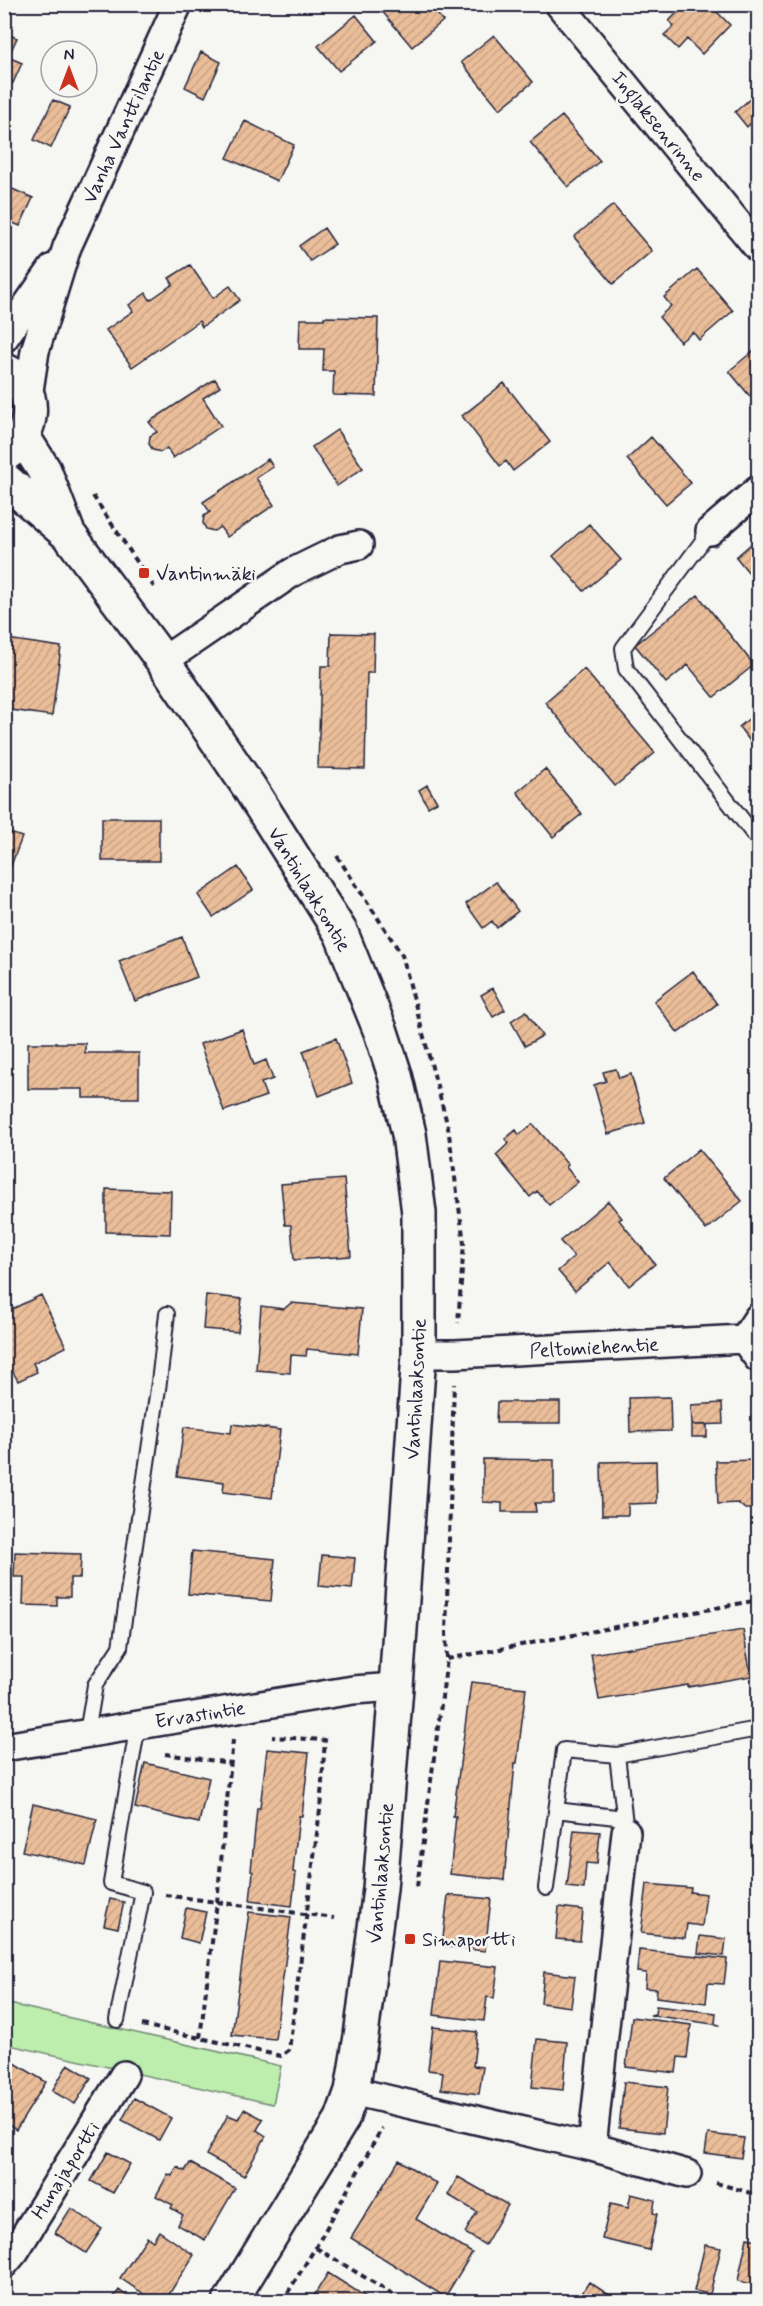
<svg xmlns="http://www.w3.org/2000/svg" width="763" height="2306" viewBox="0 0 763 2306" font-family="Mynerve,sans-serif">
<defs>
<pattern id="building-hatch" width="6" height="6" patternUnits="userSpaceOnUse" patternTransform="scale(1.5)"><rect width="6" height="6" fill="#ebbe9a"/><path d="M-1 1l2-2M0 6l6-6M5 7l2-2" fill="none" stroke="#c9a386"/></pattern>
</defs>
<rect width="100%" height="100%" fill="#f6f6f2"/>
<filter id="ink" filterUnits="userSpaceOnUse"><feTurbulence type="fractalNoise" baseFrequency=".0167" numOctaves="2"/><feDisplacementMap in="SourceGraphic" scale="12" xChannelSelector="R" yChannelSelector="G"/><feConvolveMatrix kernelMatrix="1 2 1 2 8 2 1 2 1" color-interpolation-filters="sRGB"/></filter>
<g filter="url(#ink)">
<!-- grass -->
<path fill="#bdeead" stroke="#708874" stroke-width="1.5" d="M5,2003L281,2066L273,2104L5,2044Z"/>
<!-- building -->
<path fill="url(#building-hatch)" stroke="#22223b" stroke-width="1.5" d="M376,4H429L443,21L412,47Z
M686,4H709L730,25L702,54L687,39L678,49L664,35L674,26L669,21Z
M356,15L377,41L339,71L318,46Z
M4,33L17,38L8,57L22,63L13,83L4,79Z
M494,35L533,82L500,109L461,62Z
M201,52L221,62L205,97L185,87Z
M758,92V132L751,123L747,127L735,112Z
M53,100L70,107L51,148L34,140Z
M562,116L600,161L568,187L530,142Z
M245,121L294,145L277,181L227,158Z
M758,135V146L753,139Z
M10,188L33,198L20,226L4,219V200Z
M613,205L652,251L613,284L574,237Z
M324,228L335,244L310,261L299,246Z
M190,265L213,298L230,286L240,300L202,327L199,321L132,367L106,330L133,311L129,305L146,293L150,300L173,284L169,278Z
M697,269L733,311L699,340L693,332L680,342L659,317L671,306L664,297Z
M324,317L378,318L376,396L333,395L334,371H323L324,349H299L300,319H324Z
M758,347V406L729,371Z
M215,379L220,387L203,398L221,426L173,458L167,448L161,452L153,450L149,444L150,436L157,432L149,422Z
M504,383L550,442L513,471L506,461L500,466L462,416Z
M337,430L363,468L337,486L312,447Z
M651,437L691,483L666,504L627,459Z
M268,459L273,467L256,478L274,505L227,537L220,527L214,531L206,529L203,523L204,516L210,512L203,502Z
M589,524L621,560L584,591L553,556Z
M758,538V584L736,557Z
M698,595L754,665L714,697L688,665L666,683L635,645Z
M331,633L374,634L373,673H367L365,769L318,768L321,666H330Z
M7,639L61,647L52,716L4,709V655Z
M584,669L655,753L615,786L545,702Z
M758,711V751L739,727Z
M545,769L582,814L553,837L517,792Z
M427,785L437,802L428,807L419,790Z
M102,818H159V861H102Z
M4,831L22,837L7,876L4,875Z
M238,867L253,890L213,917L198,895Z
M496,882L518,911L497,928L492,921L483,928L466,904Z
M182,937L197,977L135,1001L119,961Z
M693,971L717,1004L678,1033L654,1001Z
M493,988L505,1010L493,1017L481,995Z
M526,1011L542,1036L525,1046L511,1021Z
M242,1029L254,1065L266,1060L273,1079L261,1083L266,1096L224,1111L200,1044Z
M336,1038L352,1083L319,1096L303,1051Z
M28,1043H85V1053H139V1098H83V1089H28Z
M616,1069L619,1078L631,1074L645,1123L608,1134L594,1085L606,1081L603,1072Z
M533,1124L568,1165L566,1167L578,1182L549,1205L537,1191L530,1197L496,1155L509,1143L505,1139L516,1130L519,1135Z
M699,1149L742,1201L706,1230L664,1178Z
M344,1179L351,1256L294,1260L291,1225H285L281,1184Z
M106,1189L171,1191L170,1234L106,1232Z
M608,1201L622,1218L619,1220L655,1264L629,1286L610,1262L575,1291L558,1271L574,1257L560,1241Z
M41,1295L66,1347L33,1363L37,1372L18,1381L13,1372L4,1376V1313Z
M206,1295L242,1299L238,1332L203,1329Z
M291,1303L362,1309L358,1354L307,1349L306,1356L291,1355L290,1373L256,1370L261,1306L284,1309Z
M670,1397L671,1431L630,1432L629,1398Z
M497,1402H560V1423H496Z
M722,1403L723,1424L692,1425L691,1405Z
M232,1424L280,1430L272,1498L223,1492L224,1482L177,1476L184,1427L231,1433Z
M692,1425H707V1437H692Z
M483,1459L554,1460V1503H535L536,1512H502V1503L483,1502Z
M758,1460V1509H745L738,1503L718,1504L716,1461Z
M656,1461L657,1503L628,1504V1515H602L601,1462Z
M192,1551L275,1559L271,1601L188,1594Z
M15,1552L81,1554L80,1578H70V1597H57V1606L23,1605L24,1577H14Z
M322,1555L355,1558L352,1589L319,1586Z
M743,1630L751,1676L688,1687V1685L599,1700L591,1654Z
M471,1682L526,1688L517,1763H515L504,1880L450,1874L456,1816H453Z
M267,1749L309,1753L302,1816H299L294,1861L293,1872L296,1873L292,1906L250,1901L253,1872L251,1871L257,1808H260Z
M145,1763L209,1778L199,1823L135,1808Z
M33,1804L97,1819L86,1865L22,1851Z
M574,1830L600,1832L597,1864L586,1863L584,1889L567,1887Z
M647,1884L691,1888L690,1892L706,1894L702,1926L687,1924L685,1938L641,1933Z
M448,1895L491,1899L485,1951L442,1946Z
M110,1899L124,1902L118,1928L104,1925Z
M559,1907L583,1910L580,1941L556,1939Z
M186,1908L206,1912L199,1943L180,1938Z
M249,1912L291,1917L275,2039L232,2035Z
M700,1936L726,1939L724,1956L698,1953Z
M639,1950L727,1959L724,1984L708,1983L706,2003L656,1997L657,1989L645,1988L646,1973L637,1972Z
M440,1961L498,1967L494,1998L487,1997L484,2021L434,2015Z
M544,1972L575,1976L571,2007L541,2003Z
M656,2006L716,2013L715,2024L720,2025L650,2015L655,2014Z
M632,2017L691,2025L687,2058L678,2057L676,2073L626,2067Z
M433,2027L477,2032L473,2066L483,2067L479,2094L441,2089L443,2072L428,2070Z
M537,2039L567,2042L563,2090L532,2087Z
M10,2060L46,2082L16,2130L4,2122V2068Z
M68,2064L91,2078L75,2104L52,2091Z
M624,2082L668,2087L663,2133L619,2128Z
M134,2098L171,2118L159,2140L122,2120Z
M244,2109L263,2119L257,2130L266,2136L244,2176L206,2155L228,2115L238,2119Z
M708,2134L744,2138L741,2158L705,2153Z
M108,2152L130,2164L113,2193L91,2181Z
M399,2160L437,2184L416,2219L472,2253L445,2297L351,2238Z
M190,2163L235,2188L205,2240L178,2225L183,2215L171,2208L173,2205L156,2196L168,2174L172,2176L177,2167L185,2171Z
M458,2177L508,2205L485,2245L465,2233L477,2212L448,2195Z
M631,2194L655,2200L653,2213L657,2214L649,2250L602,2239L611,2203L628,2207Z
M71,2208L102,2229L86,2253L55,2233Z
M159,2231L194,2255L164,2302H156L120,2278L147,2237L153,2241Z
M747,2238L758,2240V2285L738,2281Z
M705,2245L721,2248L710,2294L694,2291Z
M328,2273L366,2297L364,2302H310Z
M589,2282L620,2302H576Z
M119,2290L134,2302H110Z"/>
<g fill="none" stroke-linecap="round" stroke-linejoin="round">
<defs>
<path id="lane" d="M710,531L623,648L626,669L758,840
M87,1733L95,1685L120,1647L159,1382L167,1314
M556,1810L624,1818
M626,1832L617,1755L758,1729
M546,1888L564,1750L617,1755
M117,2020L143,1892L111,1883L138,1724"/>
<path id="street" d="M559,4L758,248
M4,338L53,268
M28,397L35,351L67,247L178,4
M710,531L758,490
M163,661L293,572L340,549L359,545
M744,1339L758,1318
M419,1354H455L744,1339L758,1358
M4,1747L353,1690L396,1687
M352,2091L592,2147L687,2174
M592,2147L626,1832
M4,2264L15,2251L124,2075"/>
<path id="secondary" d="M4,370C41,387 35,436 4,455
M23,437L44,470L68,533
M4,479L70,536L163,661L249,787L341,933L381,1032L395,1075L409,1134L419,1213V1354L396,1687L380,1889L361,2036L352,2091L342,2119L230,2302"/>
</defs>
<!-- lane casing -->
<use href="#lane" stroke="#22223b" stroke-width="18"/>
<!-- street casing -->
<use href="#street" stroke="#22223b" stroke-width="32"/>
<!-- secondary casing -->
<use href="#secondary" stroke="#22223b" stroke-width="38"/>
<!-- path -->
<path stroke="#22223b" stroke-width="4" stroke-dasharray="6 4.5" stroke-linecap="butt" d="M93,496L154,587
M337,856L402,955L448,1127L464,1243L458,1323
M447,1659L758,1600
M165,1754L231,1763
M417,1887L447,1659L446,1632L454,1384
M165,1895L334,1918
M142,2025L281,2056L289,2050L320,1810L325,1740L272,1737
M200,2038L217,1902L233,1740
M716,2183L758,2195
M316,2248L406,2302
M282,2302L317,2245L382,2128"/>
<!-- lane -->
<use href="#lane" stroke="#f6f6f2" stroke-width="14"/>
<!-- street -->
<use href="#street" stroke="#f6f6f2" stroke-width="27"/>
<!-- secondary -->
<use href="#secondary" stroke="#f6f6f2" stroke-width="33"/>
</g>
</g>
<!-- markers -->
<g fill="#c8321e" stroke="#f6f6f2" stroke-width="2">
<rect x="138" y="567" width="12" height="12" rx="3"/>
<rect x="404" y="1933" width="12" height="12" rx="3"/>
</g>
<g text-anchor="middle" stroke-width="5" stroke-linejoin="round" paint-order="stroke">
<!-- street labels -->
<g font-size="20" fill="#22223b" stroke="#f6f6f2">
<text transform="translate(123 126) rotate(-65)" y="7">Vanha Vanttilantie</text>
<text transform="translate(659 126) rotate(51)" y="7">Inglaksenrinne</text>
<text transform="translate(310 889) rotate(59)" y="7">Vantinlaaksontie</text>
<text transform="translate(594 1347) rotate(-3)" y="7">Peltomiehentie</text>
<text transform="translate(415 1389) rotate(-87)" y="7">Vantinlaaksontie</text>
<text transform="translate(200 1714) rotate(-9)" y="7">Ervastintie</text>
<text transform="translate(380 1873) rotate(-85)" y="7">Vantinlaaksontie</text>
<text transform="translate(65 2170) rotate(-58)" y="7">Hunajaportti</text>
</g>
<!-- poi labels -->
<g font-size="20" fill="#22223b" stroke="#f6f6f2" text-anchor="start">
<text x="156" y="580">Vantinmäki</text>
<text x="422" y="1946">Simaportti</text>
</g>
</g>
<!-- margin -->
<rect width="763" height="2306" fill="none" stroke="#f6f6f2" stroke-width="24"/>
<rect x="12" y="12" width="739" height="2282" fill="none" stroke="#22223b" stroke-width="2" filter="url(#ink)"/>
<!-- north arrow -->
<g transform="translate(69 69)"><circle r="28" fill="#f6f6f2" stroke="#a1a1a9" stroke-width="1.5"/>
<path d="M0-4.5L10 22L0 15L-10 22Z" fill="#c8321e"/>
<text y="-9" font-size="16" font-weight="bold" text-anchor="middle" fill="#22223b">N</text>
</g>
</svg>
